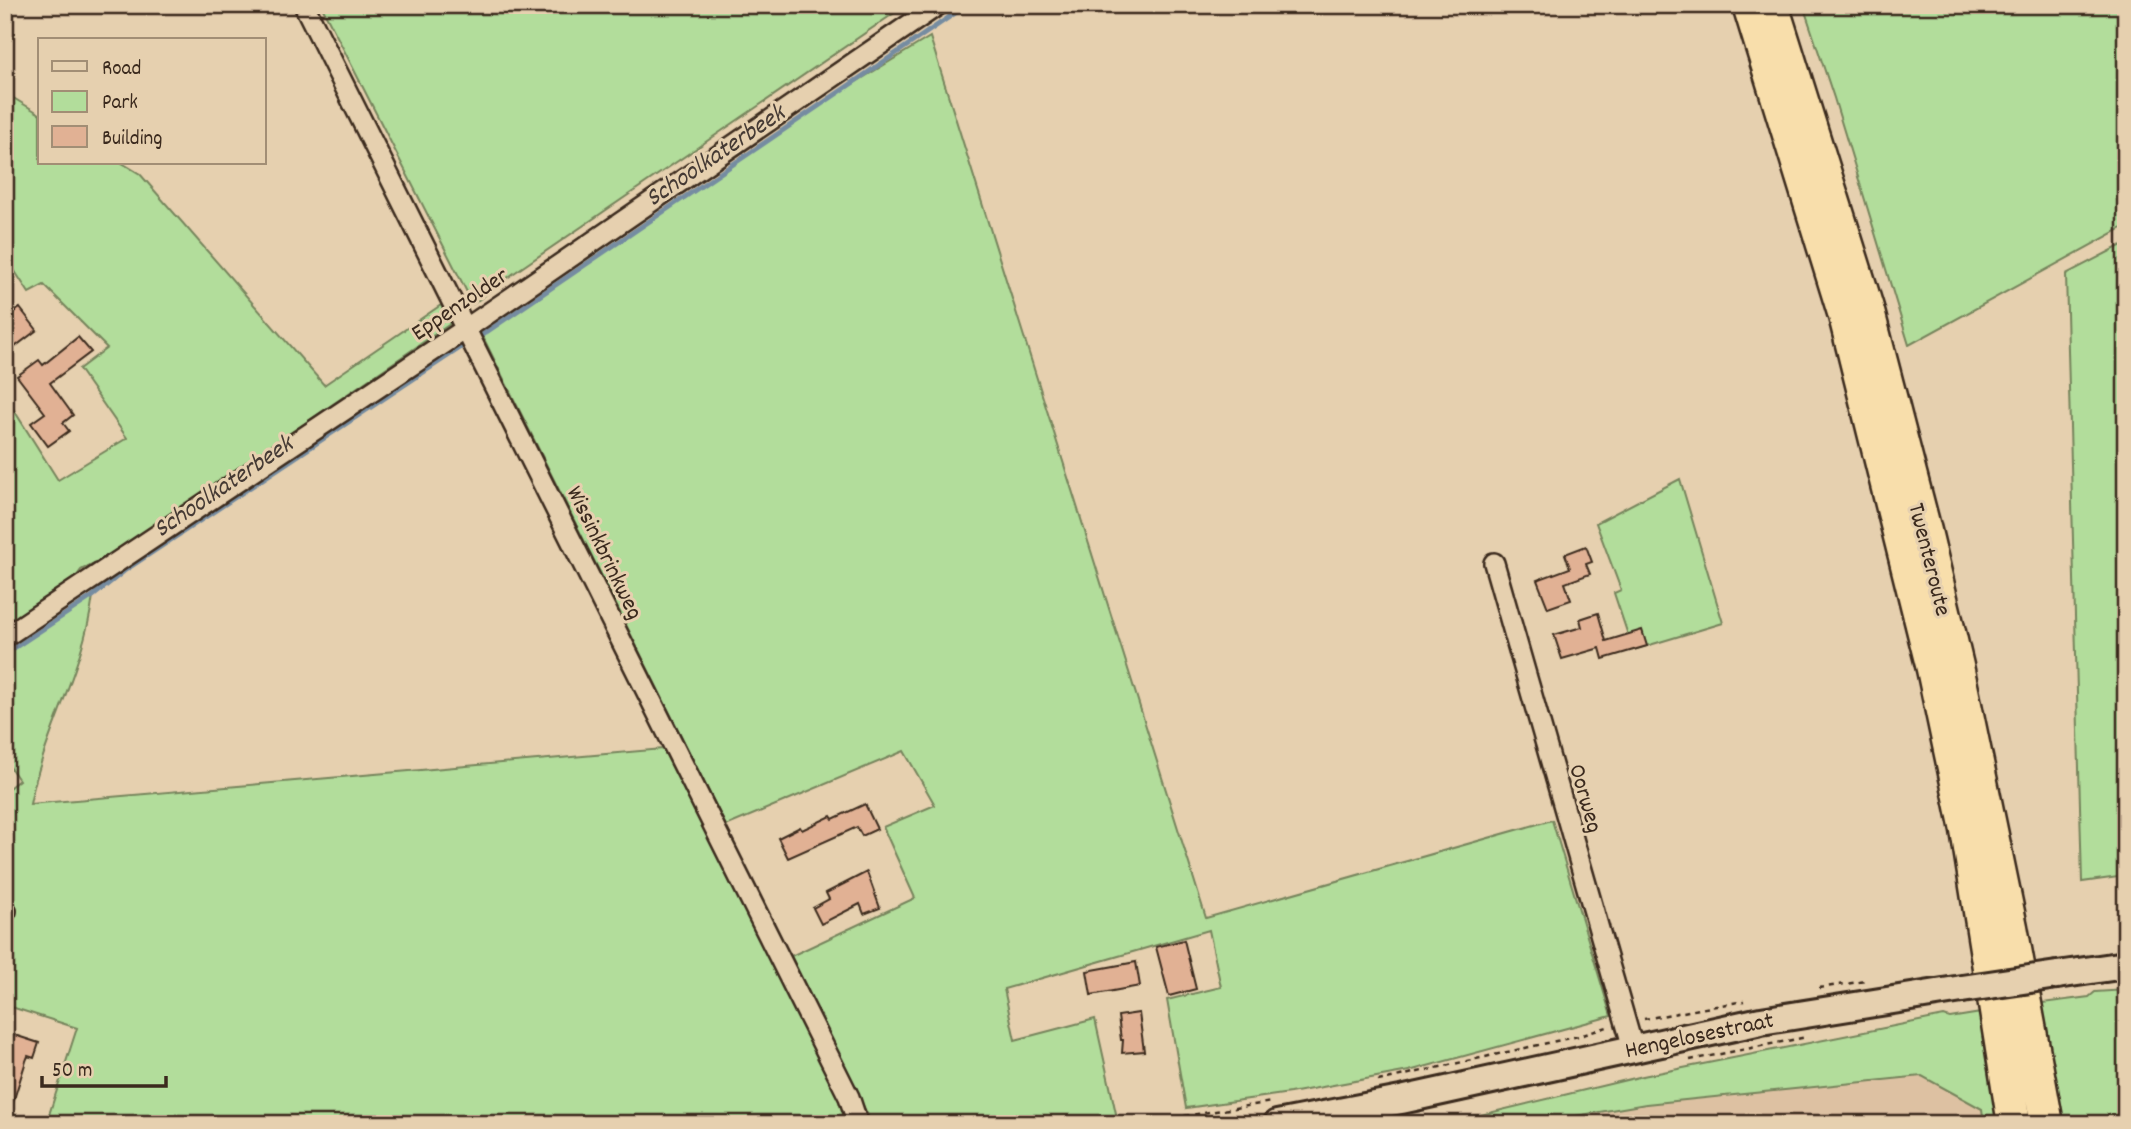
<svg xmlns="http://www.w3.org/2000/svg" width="2131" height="1129" viewBox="0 0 2131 1129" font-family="Dekko,sans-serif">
<rect width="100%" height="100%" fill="#e6d0af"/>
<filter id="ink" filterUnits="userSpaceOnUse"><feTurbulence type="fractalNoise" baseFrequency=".0143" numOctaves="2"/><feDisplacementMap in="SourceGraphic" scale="14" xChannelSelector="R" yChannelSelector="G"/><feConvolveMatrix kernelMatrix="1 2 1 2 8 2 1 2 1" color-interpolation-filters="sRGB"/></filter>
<g filter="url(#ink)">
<!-- built -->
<path fill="#ddc1a2" d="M1919,1050L1990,1082L1994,1124H1485Z"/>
<!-- green -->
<path fill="#b2dd9b" stroke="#76845c" stroke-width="2" d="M321,5H906L514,273L473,304Z
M1803,5H2126V226L1909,345L1834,98Z
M930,37L1206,918L1552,820L1611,1016L1409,1071L1290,1093L1186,1108L1167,1000L1221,987L1209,930L1004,989L1015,1040L1095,1019L1117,1118L1072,1124H872L791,956L915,898L883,827L935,805L904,751L726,826L482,335L843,90Z
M5,93L40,114V163H122L140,174L324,385L441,305L450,324L125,546L81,570L76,577L5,625V396L58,480L127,438L79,369L107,348L44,285L29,293L5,256Z
M2126,243V876L2082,882L2066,274Z
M1680,479L1723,623L1633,650L1614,593L1621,590L1596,523Z
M93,596C84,668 44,734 30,804L663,749L853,1124H46L77,1028L5,1005V791L19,780L5,760V654Z
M2126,990V1124H2056L2034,1004L2089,997L2095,992Z
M1987,1012L2007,1124H1984L1982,1109L1922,1076L1646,1104L1529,1124H1443L1643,1076L1944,1016L1950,1018Z"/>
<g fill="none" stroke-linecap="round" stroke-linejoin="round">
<!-- stream -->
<path stroke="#758ca1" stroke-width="5" d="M482,335L967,5
M5,654L93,596L124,571L460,348"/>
</g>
<!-- building -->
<path fill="#e1b194" stroke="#3b2a1e" stroke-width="2" d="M20,308L37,330L12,349L5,340V319Z
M78,337L91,352L50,383L73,415L63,423L69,431L48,446L31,423L45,413L17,376L39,360L43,365Z
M1586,546L1592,562L1586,564L1590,574L1565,583L1571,600L1548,608L1537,580L1570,568L1565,554Z
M1598,613L1606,641L1642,630L1647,646L1603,659L1600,648L1562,659L1554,635L1582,627L1580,619Z
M865,804L877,829L862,836L857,827L788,858L778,838L800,827L802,830L831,816L833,819Z
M867,872L880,908L864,914L860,904L821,924L813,908L829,899L826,893Z
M1184,940L1196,989L1169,996L1156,947Z
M1136,962L1140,986L1091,995L1087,971Z
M1139,1013L1144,1051L1122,1053L1123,1040H1121L1118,1016Z
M5,1032L39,1043L34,1058L28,1056L26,1061L8,1118H5Z"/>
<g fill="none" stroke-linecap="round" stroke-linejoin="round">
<defs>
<path id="minor" d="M304,5L849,1097L858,1124
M1494,563L1633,1048
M5,637L467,328L938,5
M5,912L6,911"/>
<path id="secondary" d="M2057,975L2126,965
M1277,1124L1401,1100L1761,1021L1962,989"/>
<path id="trunk" d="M1749,5L1845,316L1933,669L1967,830L2014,1124
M1772,5L1867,308L1925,531L1957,666L2011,927L2047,1124"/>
</defs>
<!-- minor casing -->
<use href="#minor" stroke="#3b2a1e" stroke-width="24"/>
<!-- secondary casing -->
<use href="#secondary" stroke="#3b2a1e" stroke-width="32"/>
<!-- trunk casing -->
<use href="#trunk" stroke="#3b2a1e" stroke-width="37"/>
<!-- path -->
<path stroke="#3b2a1e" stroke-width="2.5" stroke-dasharray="5 5" stroke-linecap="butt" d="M1819,988L1865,981
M1644,1019L1744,1001
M1690,1060L1807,1037
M1378,1081L1583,1035L1610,1026
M1135,1124L1272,1102"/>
<!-- minor -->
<use href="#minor" stroke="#e6d0af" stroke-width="19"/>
<!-- secondary -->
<use href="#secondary" stroke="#e6d0af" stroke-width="26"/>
<!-- trunk -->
<use href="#trunk" stroke="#f8deab" stroke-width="32"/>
<defs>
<path id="secondary-bridge" d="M1962,989L2057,975"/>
</defs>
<!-- secondary-bridge casing -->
<use href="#secondary-bridge" stroke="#3b2a1e" stroke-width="32" stroke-linecap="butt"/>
<!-- secondary-bridge -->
<use href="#secondary-bridge" stroke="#e6d0af" stroke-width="26"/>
</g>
</g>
<g text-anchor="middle" stroke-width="6" stroke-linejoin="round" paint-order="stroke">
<!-- street labels -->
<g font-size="24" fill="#3b2a1e" stroke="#e6d0af">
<text transform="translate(459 303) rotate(-34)" y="8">Eppenzolder</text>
<text transform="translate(606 552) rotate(64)" y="8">Wissinkbrinkweg</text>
<text transform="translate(1931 559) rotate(76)" y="8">Twenteroute</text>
<text transform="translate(1587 798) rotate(74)" y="8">Oorweg</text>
<text transform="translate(1699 1034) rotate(-12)" y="8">Hengelosestraat</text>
</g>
<!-- water labels -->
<g font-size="26" font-style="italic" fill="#453a34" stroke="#e6d0af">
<text transform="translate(714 154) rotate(-34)" y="9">Schoolkaterbeek</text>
<text transform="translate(222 485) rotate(-34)" y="9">Schoolkaterbeek</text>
</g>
</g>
<!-- margin -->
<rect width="2131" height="1129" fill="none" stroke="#e6d0af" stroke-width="28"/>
<rect x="14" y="14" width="2103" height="1101" fill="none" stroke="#3b2a1e" stroke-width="2.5" filter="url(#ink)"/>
<!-- legend -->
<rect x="38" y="38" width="228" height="126" fill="#e6d0af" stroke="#a28e75" stroke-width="2"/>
<rect x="52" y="61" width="35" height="10" fill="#e6d0af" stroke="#a28e75" stroke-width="2"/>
<text x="102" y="74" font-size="21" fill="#3b2a1e">Road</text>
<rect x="52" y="91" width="35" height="21" fill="#b2dd9b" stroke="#a28e75" stroke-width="2"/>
<text x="102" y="108" font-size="21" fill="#3b2a1e">Park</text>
<rect x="52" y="126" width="35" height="21" fill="#e1b194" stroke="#a28e75" stroke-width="2"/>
<text x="102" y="144" font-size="21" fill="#3b2a1e">Building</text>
<!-- scale -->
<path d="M42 1076v10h124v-10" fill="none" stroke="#3b2a1e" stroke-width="3.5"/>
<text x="52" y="1076" font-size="21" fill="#3b2a1e" stroke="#e6d0af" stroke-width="5" paint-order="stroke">50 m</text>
</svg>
